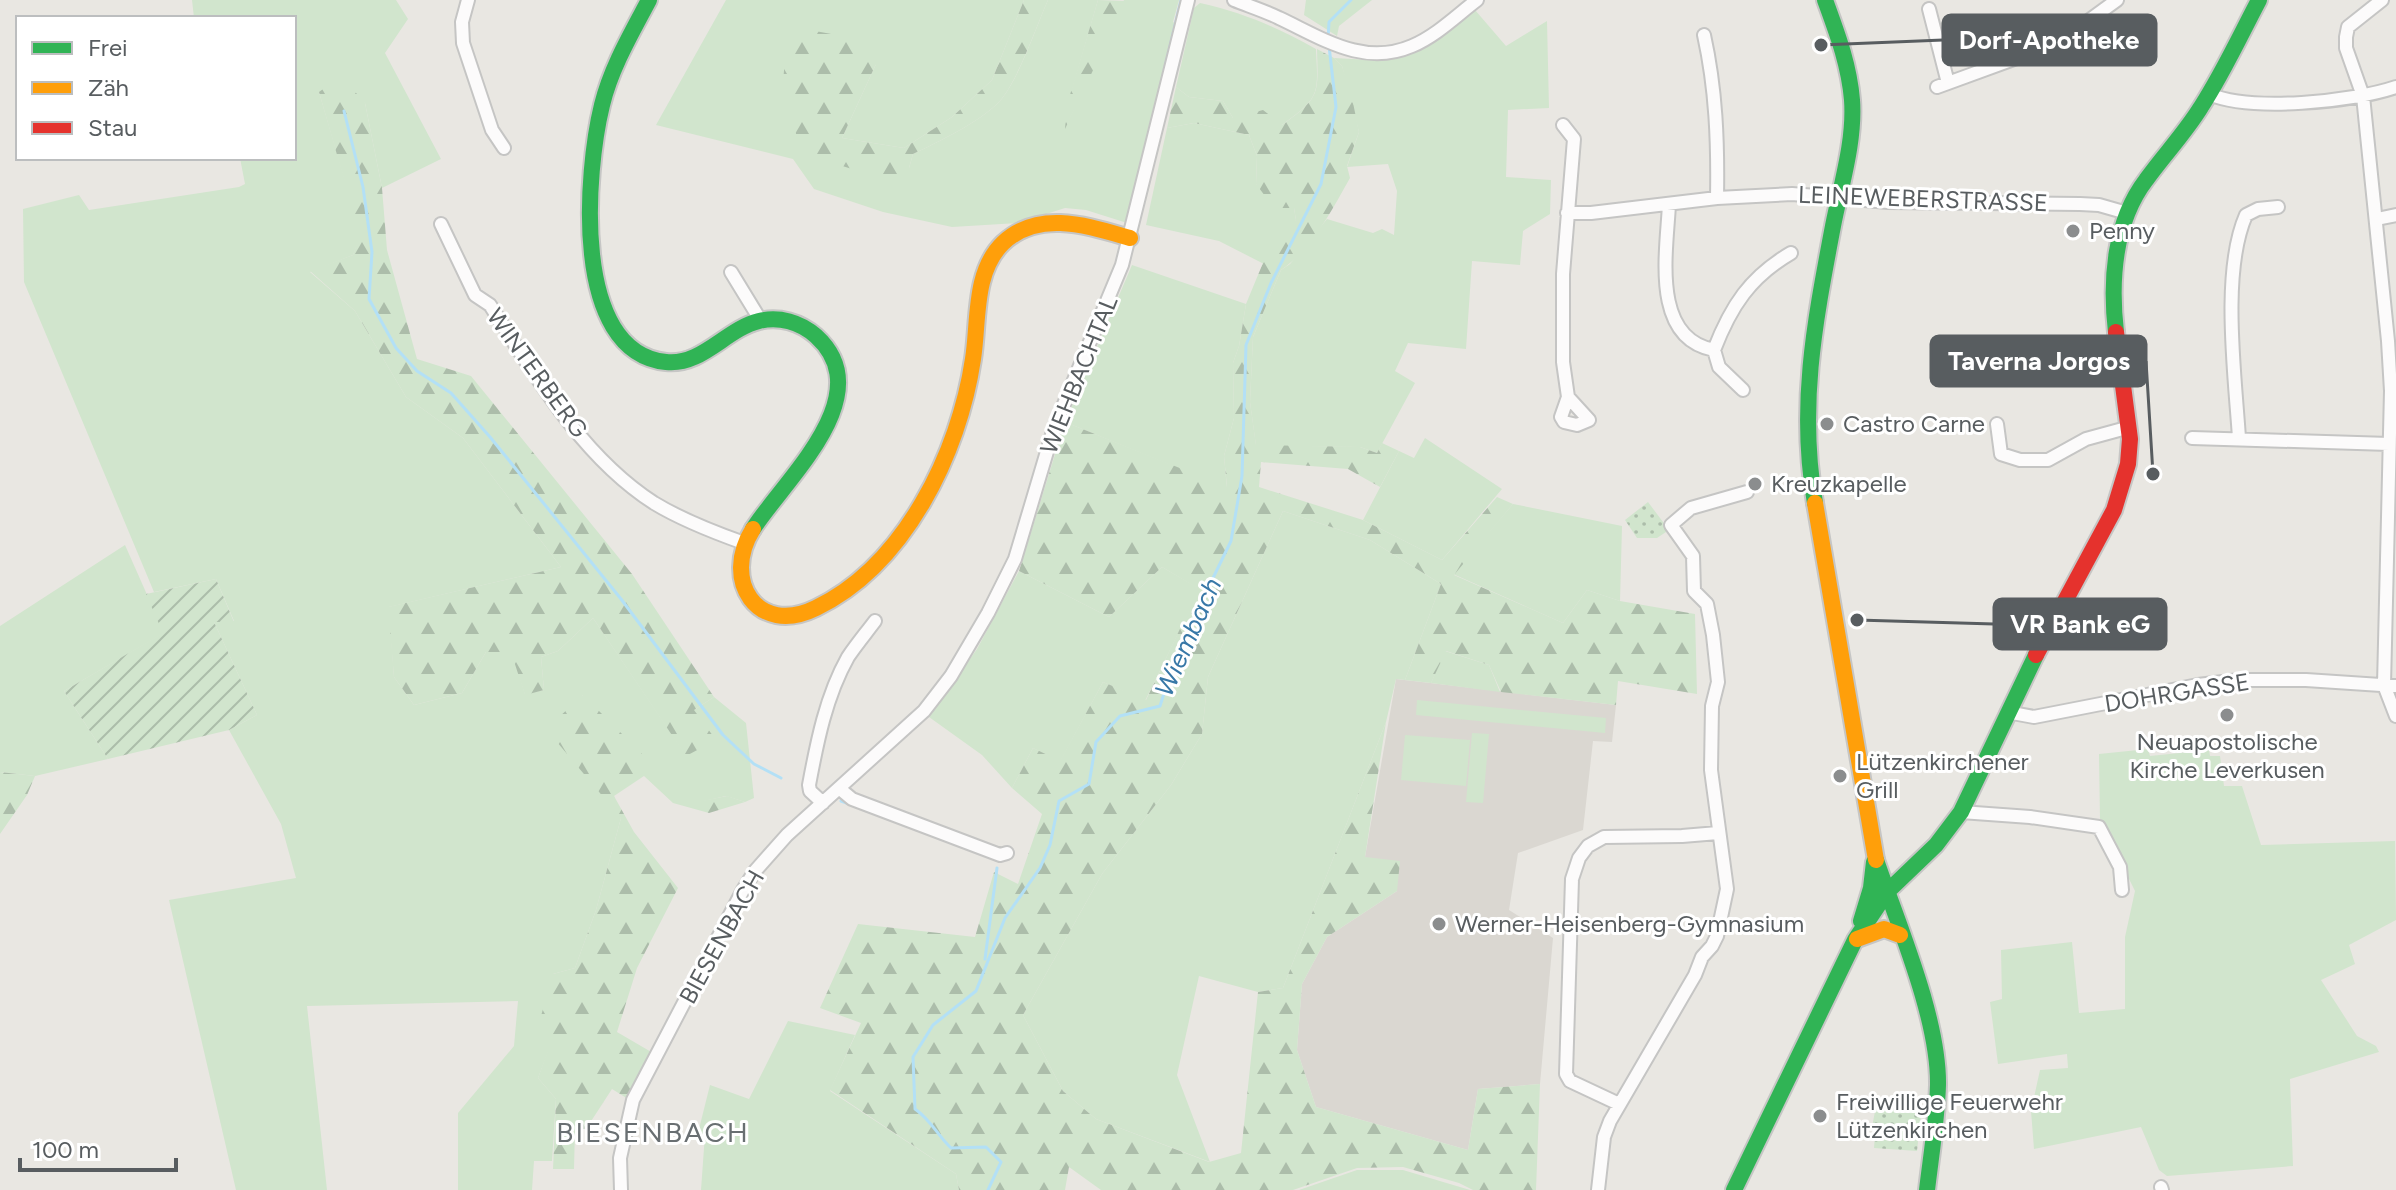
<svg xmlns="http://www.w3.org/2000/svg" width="2396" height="1190" viewBox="0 0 2396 1190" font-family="Figtree,sans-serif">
<defs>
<pattern id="forest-firs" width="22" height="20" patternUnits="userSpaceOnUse" patternTransform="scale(2)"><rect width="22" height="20" fill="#d1e5cd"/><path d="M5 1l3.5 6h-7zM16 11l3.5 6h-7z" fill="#acbdaa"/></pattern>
<pattern id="park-dots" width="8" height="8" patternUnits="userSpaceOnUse" patternTransform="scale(2)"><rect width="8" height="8" fill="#d1e5cd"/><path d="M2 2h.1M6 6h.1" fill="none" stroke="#acbdaa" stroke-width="1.8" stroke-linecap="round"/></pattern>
<pattern id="garden-furrows" width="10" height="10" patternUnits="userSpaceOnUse" patternTransform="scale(2)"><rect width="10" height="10" fill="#d1e5cd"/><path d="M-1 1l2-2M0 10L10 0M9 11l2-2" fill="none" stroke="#acbdaa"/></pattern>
</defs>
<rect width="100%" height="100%" fill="#e9e7e2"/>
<!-- education -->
<path fill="#dad7d1" d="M1396,679L1616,705L1612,742L1593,741L1583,830L1518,853L1509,910L1553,938L1540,1084L1478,1089L1468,1150L1316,1107L1297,1050L1302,984L1327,937L1397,891L1365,857Z"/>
<!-- grass -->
<path fill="#d1e5cd" d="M192,0H396L408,19L385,53L441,159L382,188L365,103L319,92L361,235L353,255L310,272L355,311L406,397L463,438L561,567L389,607L394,677L414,705L462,693L486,652H512L525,694L544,690L541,657L558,651L593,618L686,755L694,710L714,697L746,723L754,798L745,802L726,796L691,804L582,695L621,818L596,910L575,968L553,974V1039L538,1078L556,1099L552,1161H534L532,1190H458V1113L514,1046L518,1001L307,1006L327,1190H236L169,900L296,878L281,824L229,730L257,715L214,622L234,621L216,579L154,592L24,282L23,209L79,195L89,210L239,187L245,184L240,158H294V18H194Z
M726,0H1024L992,80L952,117L904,148L842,138L876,64L803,153L909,168L913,154C940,141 978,123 999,102C1018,82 1036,27 1048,0H1098L1068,104L1066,126L1124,0H1179L1173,22L1176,24L1127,223L1086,210L1065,208L1018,223L952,227L883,212L814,189L793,159L656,125Z
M1306,0H1372L1339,26L1337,36L1304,15Z
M1200,3C1244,13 1277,27 1316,49C1318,94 1321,97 1282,125L1233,118L1223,101L1189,97L1176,87L1194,8Z
M1475,10L1506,46L1547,21L1549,108L1508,110L1506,177L1551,180L1550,214L1523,231L1520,265L1472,261L1466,349L1408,343L1395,371L1415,383L1377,453L1360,447L1256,446L1250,402L1253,337L1281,270L1290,264L1327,219L1373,233L1382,229L1394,235L1397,191L1388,164L1347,167L1359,132L1342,66L1334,58L1371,60L1412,53Z
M1194,123L1249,135L1257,156L1256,184L1294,208L1296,220L1269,254L1264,264L1219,241L1146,225L1167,128Z
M1132,265L1246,304L1239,346L1233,363L1234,418L1224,456L1227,488L1065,422Z
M1425,438L1502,489L1442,560L1363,520L1399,451L1414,458Z
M1513,504L1622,526L1620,601L1587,590L1563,623L1453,574Z
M1283,511L1370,540L1441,584L1405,680L1396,679L1386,722L1283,988L1258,992L1199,976L1177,1075L1210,1162L1096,1119L1063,1091L1023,1015L1102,874L1171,785L1202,734L1208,677Z
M125,545L164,633L64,691L108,759L35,776L0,772V626Z
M1162,567L1200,589L1145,701L1103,682L1060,762L1033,748L1012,788L982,755L929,717L977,649L1019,571L1109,617Z
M1445,651L1489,665L1500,692L1431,683Z
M1417,700L1606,718L1605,733L1416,715Z
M1472,733L1489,734L1483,803L1466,802Z
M1405,735L1470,740L1466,786L1401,780Z
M2148,749L2150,756L2209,750L2210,756H2220L2224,786H2242L2261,845L2395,841L2396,920L2349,945L2355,964L2321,980L2357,1036L2376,1046L2379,1052L2290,1079L2293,1166L2167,1176L2159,1170L2141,1127L2034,1149L2031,1111L2040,1070L2068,1068L2067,1054L1998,1064L1990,1002L2002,999L2001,950L2072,942L2079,1013L2125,1009V937L2135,891L2100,820L2099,754Z
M788,1021L855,1035L830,1091L956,1174L959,1190H701L705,1134L698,1133L710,1085L749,1099Z
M1357,1170H1403L1470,1190H1299Z"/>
<!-- forest -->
<path fill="url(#forest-firs)" d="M1024,0H1048C1036,27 1018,81 999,102C978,123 940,141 913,154L909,168L898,183L803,154L782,93L788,26L864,40L876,64L842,138L904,148L952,117L992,80Z
M1098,0L1126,1L1065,129L1067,105Z
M1317,49L1334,58L1342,66L1351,93L1359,132L1347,166L1350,178C1332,210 1312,249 1281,270L1253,337L1250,402L1256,445L1360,447L1377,453L1382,443L1399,451L1380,487L1348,469L1261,462L1259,487L1363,520L1442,560L1497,497L1513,504L1454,575L1563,623L1587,590L1620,601L1695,614L1697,694L1618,681L1616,705L1501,692L1489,665L1446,651L1431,683L1405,680L1441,584L1370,540L1283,511L1208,677L1202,734L1171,785L1102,874L1023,1015L1063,1091L1096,1119L1209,1162L1241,1153L1258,992L1283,988L1386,722L1365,857L1400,861L1397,891L1327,937L1302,984L1297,1050L1316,1107L1468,1150L1478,1089L1540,1084L1536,1190H1473L1459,1183L1403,1167L1357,1168L1293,1190H1101L1069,1167L1065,1190H959L956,1174L830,1090L861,1023L820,1008L858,924L975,937L994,872L1018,884L1042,814L1012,788L1033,748L1060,761L1103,682L1146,700L1199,589L1162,567L1109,617L1019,571L1065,422L1227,487L1224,456L1234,418L1233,363L1239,346L1246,304L1277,229L1296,220L1294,208H1274L1256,184L1257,156L1249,135L1194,123L1167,128L1176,87L1189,97L1223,101L1233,118L1263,110L1282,125C1321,97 1318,94 1317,49Z
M341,76L365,103L382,188L387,250L417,359L471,376L632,574L714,697L694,710L716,740L686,756L593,618L558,651L541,657L544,690L525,695L511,652H486L462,693L414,705L394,677L388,607L561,567L463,438L406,397L355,311L310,271L353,255L360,235L319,92Z
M583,695L691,803L727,796L745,802L709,813L673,803L644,776L614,796L634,832L678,888L637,968L617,1032L653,1053L628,1099L612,1089L586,1129H575L574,1169H553L556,1099L538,1078L552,1039L541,1016L553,974L575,968L596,910L621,818L546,729Z
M0,772L35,776L27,795L0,834Z"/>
<!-- park -->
<path fill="url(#park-dots)" d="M1648,502L1669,530L1657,538H1637L1625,520Z
M1877,1101L1922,1105L1917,1151L1874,1148L1875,1135L1872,1127Z"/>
<!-- garden -->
<path fill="url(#garden-furrows)" d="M216,579L234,622H214L257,715L229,730L108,759L64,691L163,633L146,594Z"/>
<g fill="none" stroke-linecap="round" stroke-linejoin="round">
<!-- stream -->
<path stroke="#b3e0f6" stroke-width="3" d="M1328,39L1329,22L1351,0
M1157,101L1181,0
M344,111L363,187L372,252L369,299L396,348L417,371L451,393L490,437L621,599L723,735L754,764L781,778
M841,801L852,805
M985,959L997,868
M988,1190L1001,1162L986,1147L951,1148C938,1136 931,1120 915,1109L913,1057L933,1025L976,991L1005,918L1040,868L1050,845L1059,801L1089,784L1096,742L1120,716L1160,706L1177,652L1231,541L1242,476L1246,345L1271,283L1321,184L1336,107L1329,46"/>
<defs>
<path id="street" d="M468,0L462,22L463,43L492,130L504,148
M1234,0C1249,6 1265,11 1279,18C1322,38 1363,67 1412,46C1436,36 1456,16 1477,0
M2382,0L2348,27L2346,37V48L2363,96L2388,341L2391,391L2384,685L2396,716
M1929,9L1948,83
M1704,35C1716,89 1718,142 1717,198
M1937,87L2058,43L2117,0
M2209,94C2251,112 2352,102 2396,87
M1563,125L1574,139L1563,274V362L1568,397L1561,417L1564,422L1577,425L1589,420L1568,397
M1669,204C1667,250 1650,338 1714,350L1719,367L1743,390
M1567,213H1591L1717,198L1792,194L1888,202L2080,204L2099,205L2127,213
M2377,219L2396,215
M441,224L475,295L490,305C535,375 581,456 654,503C682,520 713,532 744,543
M731,272L761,321
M1714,350C1731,306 1750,277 1791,253
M1997,424L2001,454L2020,460H2048L2086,439L2130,427
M2192,438L2389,444
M2239,438C2235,375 2221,272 2246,215L2258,209L2278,207
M2007,712L2034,717L2198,685L2239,680H2306L2396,686
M840,789L852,799L1000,855L1007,853
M823,803L810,791L809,785C817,742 826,696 848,657C856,645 866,633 875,621
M1961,812L2030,817L2099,827L2120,867L2122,890
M1619,1104L1570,1081L1566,1074L1572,879L1579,858L1588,846L1604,837L1682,836L1718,833
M2161,1187L2162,1190
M621,1190L620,1158L633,1100L743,890L755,871L787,835L924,711L951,676L988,613L1015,559L1054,428L1122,265L1188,0
M1598,1190L1604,1137L1610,1121L1695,975L1702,957L1712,946L1717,936L1727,889L1711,770L1712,706L1718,682L1713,635L1707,604L1694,591L1693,556L1671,525L1691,508L1747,492"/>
<path id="fast" d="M649,0C631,34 611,68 602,105C586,170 570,352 666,362C702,366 726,329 759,321C779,316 800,322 816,336C881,395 785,479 753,529
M2116,332C2110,281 2114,222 2146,180C2164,155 2185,133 2201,107C2223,73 2240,36 2259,0
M1815,503C1798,406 1815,321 1833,226C1841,185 1855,141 1852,100C1849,64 1837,33 1825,0
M1876,860C1898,924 1939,1019 1938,1085C1937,1120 1931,1156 1927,1190
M1861,921L1871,888L1874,862
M1734,1190L1855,940L1887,892L1936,845L1961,812L2036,655"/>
<path id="slow" d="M1815,503L1876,860
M753,529C721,580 757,637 816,608C905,565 959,453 973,359C979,322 973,272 1003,243C1039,209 1088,226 1130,238
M1857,939L1884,929L1900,935"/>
<path id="jam" d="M2036,655L2114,510L2128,464L2130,439L2116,332"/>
</defs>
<!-- street casing -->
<use href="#street" stroke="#c5c5c4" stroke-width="16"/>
<!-- fast casing -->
<use href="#fast" stroke="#c6c6c5" stroke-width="20"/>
<!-- slow casing -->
<use href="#slow" stroke="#c6c6c5" stroke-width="20"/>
<!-- jam casing -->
<use href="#jam" stroke="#c6c6c5" stroke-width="20"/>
<!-- street -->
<use href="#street" stroke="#fcfbfb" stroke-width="12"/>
<!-- fast -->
<use href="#fast" stroke="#30b455" stroke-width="16"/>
<!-- slow -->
<use href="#slow" stroke="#ff9f0a" stroke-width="16"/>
<!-- jam -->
<use href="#jam" stroke="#e5322d" stroke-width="16"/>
</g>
<!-- markers -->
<g fill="#8b8d8e" stroke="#fff" stroke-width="3">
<circle cx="2073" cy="231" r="8"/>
<circle cx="1827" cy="424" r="8"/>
<circle cx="1755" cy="484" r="8"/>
<circle cx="2227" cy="715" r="8"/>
<circle cx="1840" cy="776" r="8"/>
<circle cx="1439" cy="924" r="8"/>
<circle cx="1820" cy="1116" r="8"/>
</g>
<g text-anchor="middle" stroke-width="6" stroke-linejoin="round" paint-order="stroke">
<!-- street labels -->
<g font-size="24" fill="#585d60" stroke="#fff">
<text transform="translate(1923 199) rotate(2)" y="8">LEINEWEBERSTRASSE</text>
<text transform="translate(537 373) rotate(54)" y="8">WINTERBERG</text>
<text transform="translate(1079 375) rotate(-68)" y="8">WIEHBACHTAL</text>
<text transform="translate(2177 693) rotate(-9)" y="8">DOHRGASSE</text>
<text transform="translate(722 937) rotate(-61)" y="8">BIESENBACH</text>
</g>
<!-- poi labels -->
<g font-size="24" fill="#585d60" stroke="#fff" text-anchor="start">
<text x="2089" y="239">Penny</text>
<text x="1843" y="432">Castro Carne</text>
<text x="1771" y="492">Kreuzkapelle</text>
<text x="2227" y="750" text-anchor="middle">Neuapostolische<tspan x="2227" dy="28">Kirche Leverkusen</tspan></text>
<text x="1856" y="770">Lützenkirchener<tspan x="1856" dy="28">Grill</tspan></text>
<text x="1455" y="932">Werner-Heisenberg-Gymnasium</text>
<text x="1836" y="1110">Freiwillige Feuerwehr<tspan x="1836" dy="28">Lützenkirchen</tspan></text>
</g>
<!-- water labels -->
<g font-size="26" font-style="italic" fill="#3878a7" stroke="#fff">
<text transform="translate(1188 637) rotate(-66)" y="9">Wiembach</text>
</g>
<!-- quarter labels -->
<g font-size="28" letter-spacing="2" fill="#696f72" stroke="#fff">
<text x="653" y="1142">BIESENBACH</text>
</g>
</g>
<!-- callouts -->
<path fill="none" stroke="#585d60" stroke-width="3" d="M1821 45L1943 40M2153 474L2146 361M1857 620L1994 624"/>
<g fill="#585d60" stroke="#fff" stroke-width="3">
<circle cx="1821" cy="45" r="8"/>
<circle cx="2153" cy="474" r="8"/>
<circle cx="1857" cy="620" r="8"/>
</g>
<g fill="#585d60" stroke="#585d60" stroke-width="3">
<rect x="1943" y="15" width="213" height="50" rx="8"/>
<rect x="1931" y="336" width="215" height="50" rx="8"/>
<rect x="1994" y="599" width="172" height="50" rx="8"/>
</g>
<g font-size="26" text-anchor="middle" font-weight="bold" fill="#fff">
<text x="2049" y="49">Dorf-Apotheke</text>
<text x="2039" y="370">Taverna Jorgos</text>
<text x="2080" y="633">VR Bank eG</text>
</g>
<!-- legend -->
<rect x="16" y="16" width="280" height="144" fill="#ffffff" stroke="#bcbebf" stroke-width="2"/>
<rect x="32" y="42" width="40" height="12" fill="#30b455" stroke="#bcbebf" stroke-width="2"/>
<text x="88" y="56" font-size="24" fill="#585d60">Frei</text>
<rect x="32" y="82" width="40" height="12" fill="#ff9f0a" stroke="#bcbebf" stroke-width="2"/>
<text x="88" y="96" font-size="24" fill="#585d60">Zäh</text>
<rect x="32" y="122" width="40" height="12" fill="#e5322d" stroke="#bcbebf" stroke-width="2"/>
<text x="88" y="136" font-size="24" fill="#585d60">Stau</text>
<!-- scale -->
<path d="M20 1158v12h156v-12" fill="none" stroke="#585d60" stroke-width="4"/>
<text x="32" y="1158" font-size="24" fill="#585d60" stroke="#ffffff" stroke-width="6" paint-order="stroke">100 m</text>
</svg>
